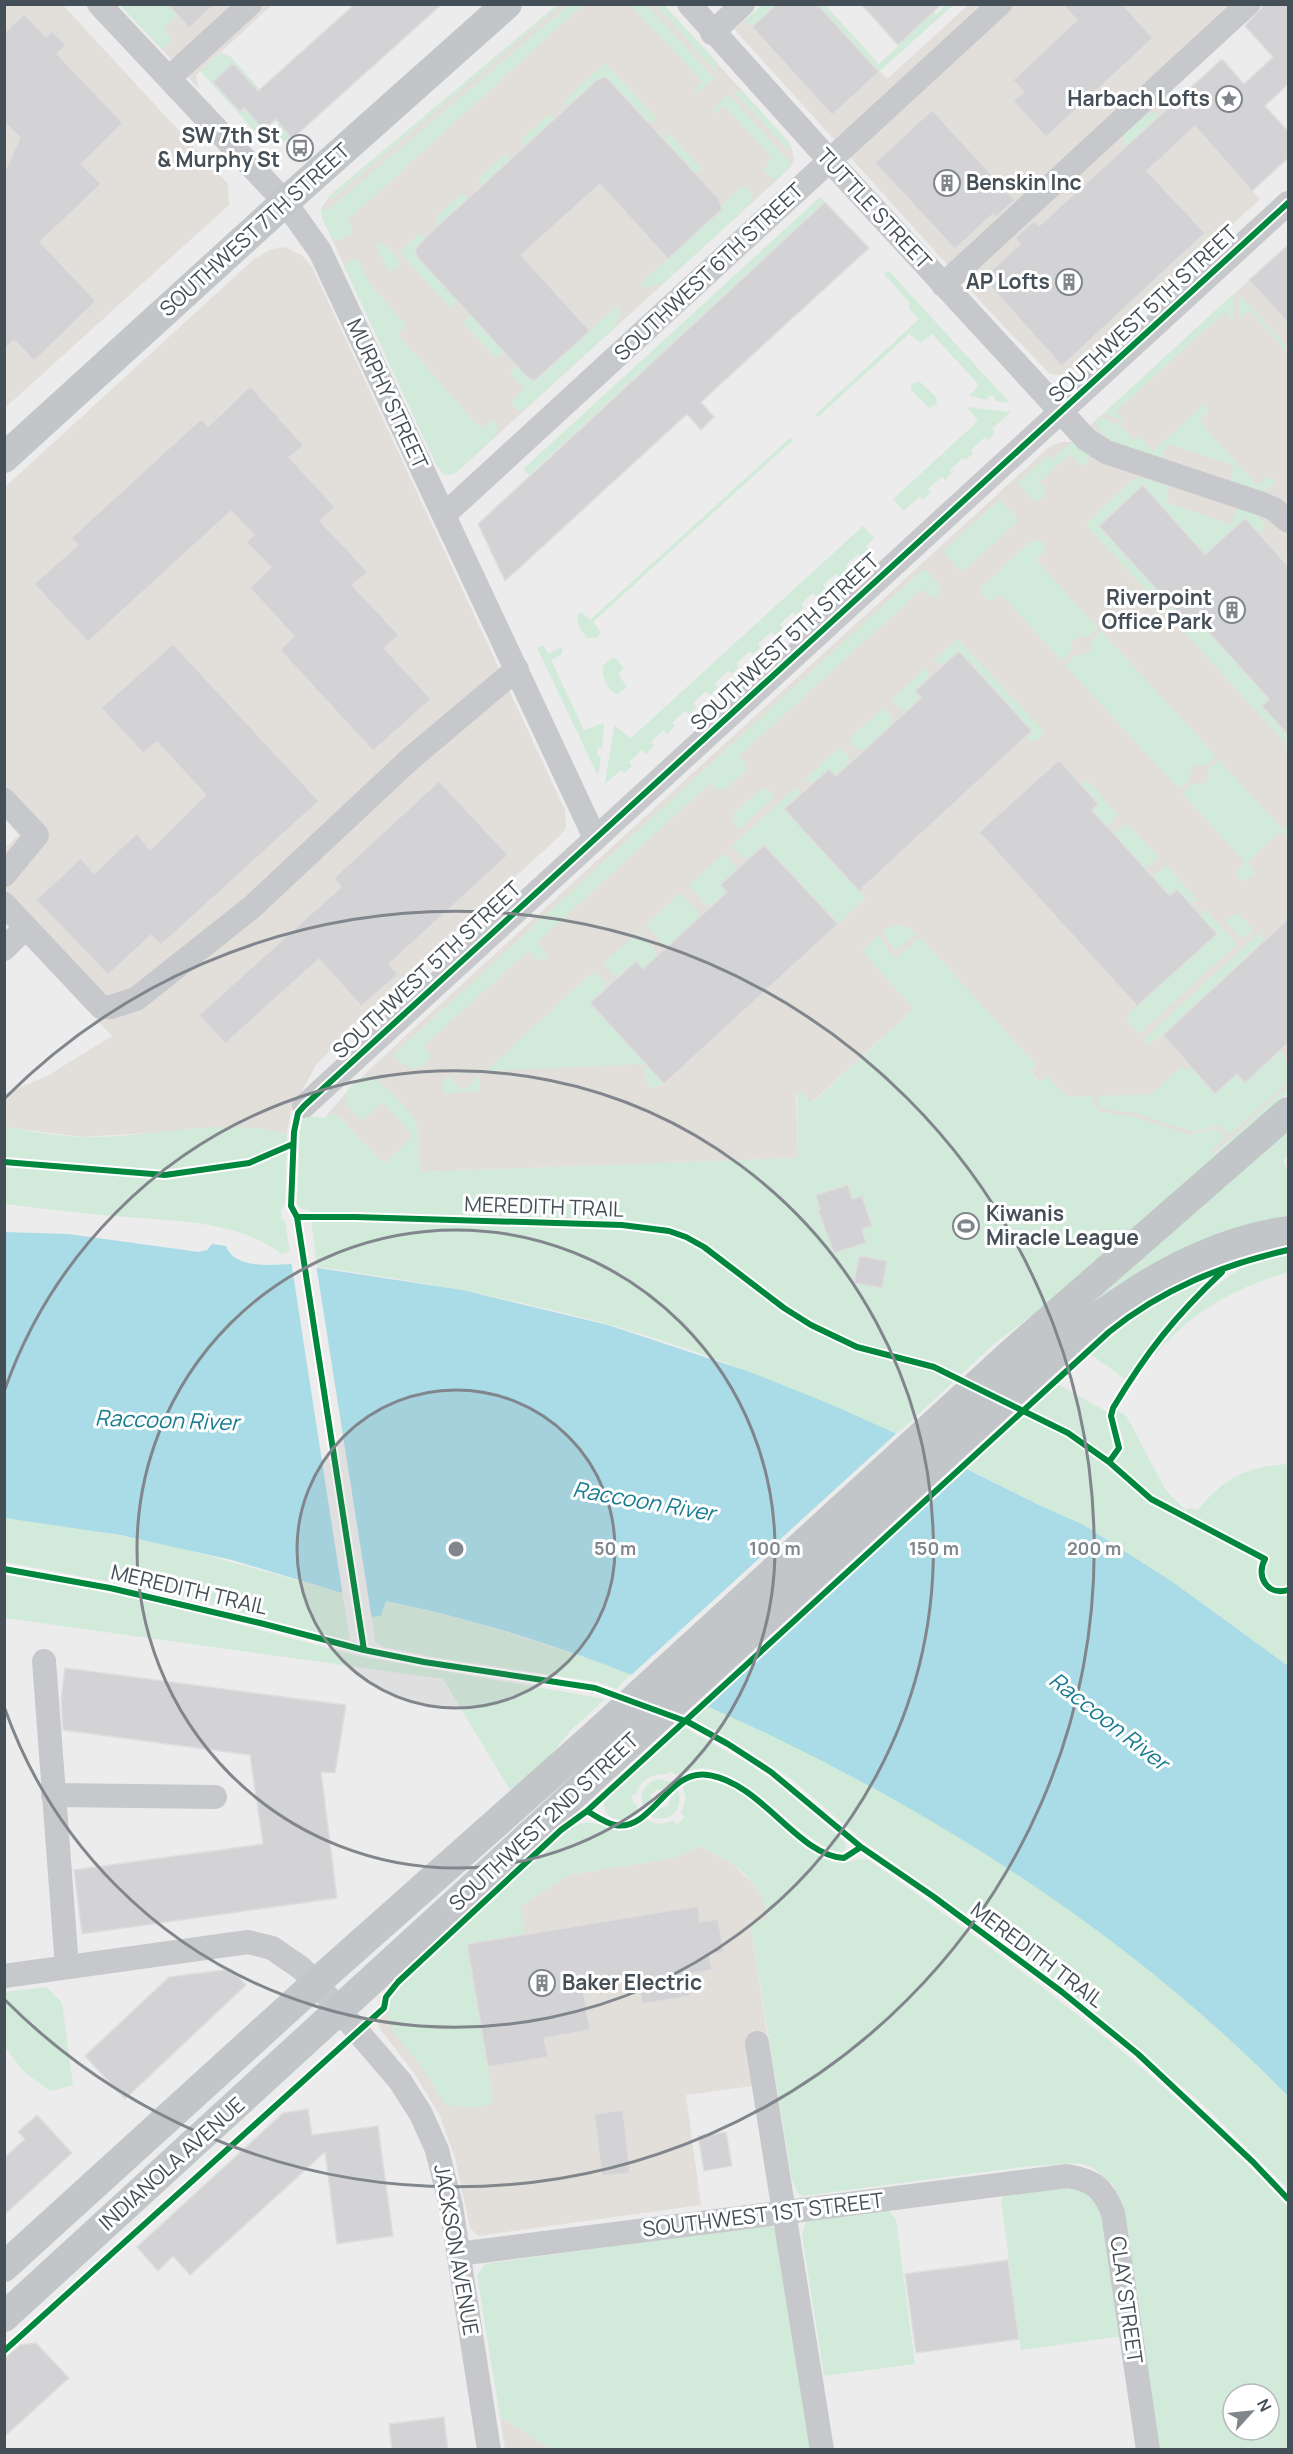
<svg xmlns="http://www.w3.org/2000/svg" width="1293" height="2454" viewBox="0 0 1293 2454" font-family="Manrope,sans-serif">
<rect width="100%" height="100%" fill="#edecec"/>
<!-- commercial -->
<path fill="#e2dfda" d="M5,5H63L228,184L229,205L5,408Z
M120,5H272L196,75L199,89Z
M557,5H664L788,141L792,149L794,160L790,168L458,471L449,475L443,474L436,464L323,220L321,209L330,195Z
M762,5H819L887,79L968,5H1265L1166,94L1260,199L1079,366L1062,375L1050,374L992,314L734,29Z
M1288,245V1093L1214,1153L1212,1150L1213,1129L1189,1135L1100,1112L1094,1104L1093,1096L1067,1097L1047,1077L1040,1082L1030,1071L1036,1065L915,942L897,958L914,1009L811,1103L801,1092L796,1095L798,1158L419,1172L415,1136L384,1164L337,1115H329L324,1118L351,1087L401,1040L1049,447L1060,442H1072Z
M285,247L303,256L313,269L565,810L566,827L561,835L368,1011L316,1065L291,1111L287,1134L251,1128H232L82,1137L5,1127V1094L47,1076L112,1036L5,922V848L19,835L5,819V487L254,259L272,249Z
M539,1843L568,1875L673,1858L700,1846L731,1863L754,1884L764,1901L768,1919L750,1922L775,2083L686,2095L701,2205L478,2236L470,2228L455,2158L440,2116L414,2073L380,2029L377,2020V2009L383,1991Z
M500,2417L551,2449H505Z"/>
<!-- green -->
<path fill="#d2eada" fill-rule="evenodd" d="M570,4L583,5L348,220L353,232L341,240L333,239L323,220L321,209L328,210Z
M120,5H168L178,15L163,29L173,40L164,48L159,46Z
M557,5H561L332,199L327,198Z
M630,5H647L714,78L697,93H693L702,81Z
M656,5H664L716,61V72Z
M762,5H777L752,27L745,20Z
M817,5H825L879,64L934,12L936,14L946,5L952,6L879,72Z
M221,53L230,56L260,89L258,91L233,64L213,82L239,112L244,108L264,130L258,135L200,71Z
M605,63L656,118L651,124L608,78L597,80L569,106L564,101Z
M740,91L744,93L788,141L792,149L789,151L734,92Z
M728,94L792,164L778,178L772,179L763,170L772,158L725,106L715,113H711Z
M1154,112L1161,114L1125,148C1118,129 1137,117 1154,112Z
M549,114L554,119L525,146L520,140Z
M279,123L292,139L276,143L263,138Z
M669,133L702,169L696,174L664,138Z
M506,153L511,159L482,185L477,180Z
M743,186C751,189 755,196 751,203L663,284L649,287L639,285L720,212L722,205Z
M463,193L468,198L439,224L434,219Z
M820,197L825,202L529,475L523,469Z
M420,233L425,238L416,247V254L457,301L450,307L399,252Z
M378,242H382L402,263L393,271L388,270L376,247Z
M352,259L358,261L370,284L406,325L398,335L480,428L493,420L497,424V435L454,474H443L436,464L344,266Z
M888,270L1010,403L995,401V397L988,396L987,400L969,396L979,385L932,334L921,343L909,334L819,416L815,417L816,414L919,319L909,309V302L884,274Z
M1233,294V321L1225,312L1116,411L1126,423L1104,413Z
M1239,294L1288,348V353L1249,310L1239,319Z
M618,305L621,315L615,327L525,409L520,411L515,409L511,401L525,389L509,372L516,365L527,377L537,379Z
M470,315L504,352L496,358L463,322Z
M919,381L936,397L937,404L929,408L911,390V384Z
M1202,406H1206L1209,411L1199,421L1257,485L1268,477L1274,479L1275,484L1263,492L1231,481L1234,465L1168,444L1161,458C1136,450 1106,447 1095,421L1100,416L1124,429L1134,440L1140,437L1153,451Z
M967,407L1011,412L992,429L995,433L988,440L985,437L971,450L973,453L966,460L963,458L950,470L952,473L945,480L942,477L928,489L931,492L923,499L920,496L904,511L893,499L978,421Z
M791,437L793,440L593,622L601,632L597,638H586L578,624L577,615L582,612L590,620Z
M1072,442L1086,451L1089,459L1087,464L1081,466L1070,454L1039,482L1045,490L1043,498L1036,501L1032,500L1018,482L1047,456L1051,459Z
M1139,477L1169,486L1166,502L1231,525L1236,511L1240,509L1256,514L1266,526L1259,533L1245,518L1205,555L1142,485L1099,526L1158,591L1152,596L1085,524L1130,482Z
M999,500L1015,515L1017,522L966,569L959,570L943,551Z
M863,526L874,538L866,546L869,549L860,556L858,554L846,565L848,569L839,577L836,574L823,585L826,589L817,597L813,593L801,604L804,608L796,615L793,612L780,624L783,628L775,635L771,632L758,644L760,648L753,654L750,651L737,663L739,667L732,674L728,671L715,683L718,687L710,695L706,691L693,703L697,707L689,714L685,711L672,723L675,726L667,734L664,730L651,742L654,746L646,754L642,750L629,762L632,766L625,773L621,770L605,784L614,725L631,738Z
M1037,540L1043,543L1045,550L1036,560L1098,628L1087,638L1081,636L1074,639L1071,646L1072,651L1062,661L1001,594L993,600H988L981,594L982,586L986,583L1029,543Z
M923,569L926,570L940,586V593L932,598L922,589L739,756L746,765L745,772L722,791L716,789L710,783L538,942L547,954L545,960L536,959L528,951L424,1046L431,1057C420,1075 404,1070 394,1054Z
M1171,605L1185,621L1192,614L1269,699L1262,706L1288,735V746L1165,611Z
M1101,631L1216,756L1204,766L1197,765L1191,768L1190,780L1179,789L1065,665L1076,655L1088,654L1092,647L1090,641Z
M958,639L1045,733L1037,740L1029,741L1025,738L1032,731L959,651L943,665L934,660Z
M544,645L548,654L562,647V654L551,660L584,730L604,723L602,749L598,748L597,756L601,757L598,776L537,648Z
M611,658H615L624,668L618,674L627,687L617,694C606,689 602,677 603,666Z
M926,668L929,678L915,691L921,698L907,710H901L891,700Z
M883,708L892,718V724L864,750H858L848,739Z
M840,747L849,757V763L836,776L829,769L814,783L808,782L805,779Z
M1219,760L1282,829L1288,824V839L1280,831L1248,861L1255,874L1244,882L1238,877V872L1245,862L1182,793L1193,783C1203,787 1211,780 1207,770Z
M1087,780L1118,815L1107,826L1092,810L1098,803L1082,785Z
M797,786L800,795L785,810L866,898L838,924L765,845L750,859L743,858L732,846Z
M767,788L775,796L739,830L733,822V814L761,789Z
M1126,823L1159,857L1145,869L1114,834Z
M724,853L735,866L736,871L721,885L727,892L713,905H706L689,885Z
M1166,865L1198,901L1189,903L1177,889L1170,896L1153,877Z
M680,893L698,912V918L670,945L663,944L646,925Z
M1205,909L1237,944L1139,1034L1127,1021V1015L1216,934L1202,918V911Z
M1234,914H1239L1253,930L1243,939L1226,921Z
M902,925L916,933L895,951L883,932L889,927Z
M639,932L656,951V958L643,969L615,976L603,963Z
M1259,933L1265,940L1163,1035L1148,1045L1143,1040Z
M879,935L890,953L897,958L920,937L1036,1065L1030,1071L1039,1082L1047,1076L1067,1097L1093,1096L1094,1104L1100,1112L1135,1117L1189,1135L1216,1129L1226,1137L1212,1150L1215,1153L1288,1086V1093L1050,1302L995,1343L897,1434C802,1392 707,1352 607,1324C511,1298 415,1280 317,1267L310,1210L302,1209L297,1205L300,1130L303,1115L324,1118L329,1115H337L384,1164L413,1136L382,1102L362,1121C357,1115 347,1107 346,1099C345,1088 361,1074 371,1076C380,1078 412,1113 416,1122C421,1137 417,1156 420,1172L798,1158L797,1092H801L812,1103L914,1009L862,951Z
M594,971L606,983V989L590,1004L664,1084L654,1088L647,1086L644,1064L486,1071Z
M1280,1050L1288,1064V1082L1229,1135L1219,1125L1192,1132L1136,1113L1103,1109L1099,1105L1097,1096L1151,1094L1182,1066L1186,1071L1191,1066L1215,1094L1237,1074L1245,1083Z
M448,1076L463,1090L480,1076L479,1091L445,1094L441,1087L442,1082Z
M1288,1126V1157L1283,1160L1288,1171V1217L1164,1259L1117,1285L1086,1308Z
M5,1127C30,1131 56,1136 82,1137C148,1139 223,1116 287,1134L285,1204L281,1209V1220L285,1221L290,1252L281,1254C238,1219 167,1221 114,1216C77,1213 41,1208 5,1204Z
M1288,1254V1272C1239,1286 1187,1314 1155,1356L1152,1354C1179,1318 1202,1293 1240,1269V1266Z
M1206,1278L1207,1280C1175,1309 1150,1344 1125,1379L1090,1354L1135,1316Z
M1058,1384L1107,1412C1106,1426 1114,1439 1123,1448L1124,1442L1115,1416L1117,1410L1127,1417L1165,1489L1185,1510L1192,1508L1198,1510C1223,1478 1248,1466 1288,1464V1666L1174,1583L1084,1525L1041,1506L966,1468Z
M4,1518L74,1527L178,1547L342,1593L350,1639L346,1640L164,1592L5,1562Z
M5,1575L52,1582L161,1604L358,1656L605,1699L572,1729L546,1761L510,1790L443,1679L5,1618Z
M386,1601C470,1618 551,1646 632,1674L616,1689L597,1682L439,1658L384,1647L375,1642L372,1617L381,1616Z
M706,1705C921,1797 1125,1929 1288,2096V2189L1208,2109L1114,2029L1018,1951L862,1840L793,1780L745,1748L692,1718Z
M683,1727L749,1764L784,1789L845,1842L846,1849L841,1853C795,1843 729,1740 679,1776L669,1771L667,1774C652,1773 640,1780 636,1794L632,1795L633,1803L636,1804L639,1813C626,1822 606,1824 604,1804L609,1794Z
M658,1779L672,1782L664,1789L656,1790L651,1795V1801L644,1808C638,1795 644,1783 658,1779Z
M704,1779C757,1786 784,1843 832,1861C845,1866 856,1857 869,1860C1018,1966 1163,2073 1288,2207V2449H1156L1119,2198L1113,2185L1092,2167L1078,2163L1022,2167L803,2196L798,2193L792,2180L750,1922L768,1919C760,1877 735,1864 700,1846L673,1858L568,1875L520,1907L525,1935L468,1944L493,2103L476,2108L445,2105C437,2091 429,2077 420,2065C403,2041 375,2024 395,1992L569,1829C599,1810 613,1843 646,1820L658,1824L674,1821L677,1825L685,1817L681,1813L686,1798L682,1785L691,1780ZM1233,2394H1269V2430H1233Z
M678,1790C685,1809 669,1825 650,1816L658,1809L668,1806L671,1796Z
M47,1987L62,2003L73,2085L50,2091L24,2072L5,2047V1992Z
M1072,2186L1084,2191L1100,2205L1124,2336L1021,2350L1001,2200L1005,2195Z
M888,2210L896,2219L915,2364L824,2376L802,2235L806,2221Z
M770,2225L775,2229L812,2449H551L500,2417L477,2276L485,2264Z"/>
<!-- water -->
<path fill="#a9dce6" d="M5,1232L68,1234L199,1252L207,1250L212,1244L226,1246C234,1269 271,1265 292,1264L462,1290L608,1325L750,1372L830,1404L897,1434L1041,1506L1084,1525L1174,1583L1288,1666V2096C1143,1948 967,1831 780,1740C655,1679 522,1629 386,1601L381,1616L372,1617L362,1602L342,1593L232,1560L120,1535L5,1518Z"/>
<!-- pier -->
<path fill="#edecec" d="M291,1261L316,1264L372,1620L360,1604L343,1597Z
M899,1431L968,1466L704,1708L629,1677Z"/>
<!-- building -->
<path fill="#d3d3d5" stroke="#dededf" stroke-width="1.5" d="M168,4H215L189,28Z
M355,4H442L292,139L276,119L264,130L244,108L240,112L213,82L233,63L258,91Z
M777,4H817L879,72L832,115L752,27Z
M861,4H942L898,45Z
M1062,4H1122L1153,38L1046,137L1013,101L1024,92L1013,80L1077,20Z
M1265,4H1288V84L1265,106L1288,131V158L1252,191L1195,126L1147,171L1205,233L1062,366L983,278L1020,244L1015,238L1034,221L1039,226L1222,59L1244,84L1273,57L1245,26Z
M24,14L46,37L52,31L66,45L57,54L123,123L81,164L101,184L40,242L96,301L34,361L14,340L4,349V173L20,138L4,122V33Z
M606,77L719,199L722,209L668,259L600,184L521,255L590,331L534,381L527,377L418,258L415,250L425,238L597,80Z
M932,110L1015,200L996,217L993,214L955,249L875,163Z
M825,202L869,248L701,402L714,417L701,430L687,414L505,581L478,524Z
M1288,245V323L1249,280Z
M250,386L304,446L289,457L335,507L320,521L368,572L352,585L399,635L384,648L431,699L373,751L280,650L294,636L250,588L271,567L246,542L254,535L231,511L88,642L34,584L78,545L71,538L201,419L208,427Z
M1143,485L1205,555L1245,518L1288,566V735L1262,706L1269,699L1192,614L1185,621L1099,526Z
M173,644L319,801L161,945L151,935L108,975L36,900L81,858L94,874L137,833L150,850L206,795L157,742L143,753L101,708Z
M959,651L1032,731L859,891L784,809L829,769L836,776L921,698L915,691Z
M1059,760L1098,804L1092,810L1149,873L1170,896L1177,889L1217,934L1137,1006L979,832Z
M439,781L508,855L389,964L398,974L361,1006L319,959L225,1044L199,1015L341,887L334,878Z
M764,845L838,924L664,1084L590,1003L636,961L643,969L727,892L720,885Z
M1288,919V1043L1245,1083L1237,1074L1215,1094L1163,1035Z
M848,1185L852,1199L862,1196L872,1226L862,1229L866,1243L834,1253L818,1210L820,1209L816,1195Z
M859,1256L887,1261L882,1288L854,1283Z
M65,1668L346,1705L335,1773L321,1772L337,1898L82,1934L74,1870L263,1844L250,1755L63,1730L61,1699Z
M698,1906L700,1922L718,1919L724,1952L709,1954L712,1970L687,1974L691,1996L642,2004L638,1978L583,1988L590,2030L544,2038L548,2057L488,2067L467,1944Z
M231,1969L246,1985L125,2099L85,2056L169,1977Z
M308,2109L312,2135L378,2126L393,2236L337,2244L325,2152L190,2275L173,2256L158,2271L137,2247L283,2113Z
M623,2110L630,2173L602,2176L594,2114Z
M37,2115L72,2153L4,2215V2158L25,2139L18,2132Z
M726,2132L732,2166L704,2171L698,2136Z
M1008,2260L1019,2339L916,2353L905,2274Z
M36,2343L69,2378L4,2437V2359L20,2345Z
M444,2417L448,2450H392L389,2424Z"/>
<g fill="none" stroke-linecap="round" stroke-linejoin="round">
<!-- minor -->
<path stroke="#c6c8cb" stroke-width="24" d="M99,4L285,202L320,251L595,838
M689,4L830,161L1086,439L1106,452L1262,504L1274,509L1288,521
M712,33L743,4
M169,78L250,4
M943,285L1248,4
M444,515L1000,4
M4,800L37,835L4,875
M4,904L101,1007H111L136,999L252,907L410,759L517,669
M4,949L26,927
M304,1106L1288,203
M44,1661L67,1967
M53,1795L215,1797
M4,1976L248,1942L272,1948L301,1968L316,1983L400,2081L421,2114L437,2150L451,2206L489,2450
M757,2043L822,2450
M458,2254L1067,2176C1094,2180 1103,2188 1113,2213L1148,2450"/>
<!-- major -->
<path stroke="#c2c6c9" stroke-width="30" d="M4,458L285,202L507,4
M4,2267L316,1983L593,1737L1013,1352L1288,1112
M4,2317L1082,1329C1144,1282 1211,1242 1288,1231"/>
<defs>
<path id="cycleway" d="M4,1162L165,1175L249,1163L293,1144
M297,1217L291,1206L294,1132L298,1113L304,1106L1288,203
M1109,1462L1119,1448L1111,1416L1113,1408C1146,1353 1175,1316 1222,1272
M4,1569L110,1588L260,1623L364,1650L424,1662L595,1688L688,1722L728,1744L771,1772L861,1847L934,1897L1062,1992L1138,2054L1253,2162L1288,2199
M364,1650L297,1217H355L622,1225L669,1231L686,1237L704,1247L784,1308L811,1325L857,1347L934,1367L1068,1433L1109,1462L1151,1499L1265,1559C1255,1577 1268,1596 1288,1590
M587,1811C596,1816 605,1823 615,1825C652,1832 668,1768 708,1775C762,1783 798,1856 844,1858L861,1847
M4,2351L384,2008L386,1997L398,1982L561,1830L587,1811L1109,1332C1162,1289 1222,1265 1288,1250"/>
</defs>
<!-- cycleway casing -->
<use href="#cycleway" stroke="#fff" stroke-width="10"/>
<!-- cycleway -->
<use href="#cycleway" stroke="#00873e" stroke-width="6"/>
</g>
<!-- distance rings -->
<circle cx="456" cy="1549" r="159" fill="#80868b" fill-opacity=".12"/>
<g fill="none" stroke="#80868b" stroke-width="3">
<circle cx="456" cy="1549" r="159"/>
<circle cx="456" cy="1549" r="319"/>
<path d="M5 1389A478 478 0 1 1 5 1709"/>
<path d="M5 1098A638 638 0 1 1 5 2000"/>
</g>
<!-- icons -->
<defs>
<symbol id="sight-ring" viewBox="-11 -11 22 22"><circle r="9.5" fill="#fff" stroke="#80868b" stroke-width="1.5"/><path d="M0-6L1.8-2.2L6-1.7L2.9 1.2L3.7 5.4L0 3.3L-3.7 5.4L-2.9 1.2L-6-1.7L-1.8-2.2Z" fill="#80868b"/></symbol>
<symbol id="bus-ring" viewBox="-11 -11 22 22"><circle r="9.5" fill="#fff" stroke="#80868b" stroke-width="1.5"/><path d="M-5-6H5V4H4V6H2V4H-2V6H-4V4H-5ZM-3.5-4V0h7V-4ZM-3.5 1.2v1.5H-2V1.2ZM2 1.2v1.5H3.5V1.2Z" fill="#80868b"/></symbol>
<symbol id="building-ring" viewBox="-11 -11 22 22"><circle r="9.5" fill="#fff" stroke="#80868b" stroke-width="1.5"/><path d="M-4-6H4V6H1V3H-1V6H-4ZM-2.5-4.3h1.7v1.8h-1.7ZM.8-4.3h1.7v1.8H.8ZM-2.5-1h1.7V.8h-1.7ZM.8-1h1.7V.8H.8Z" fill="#80868b"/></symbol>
<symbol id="stadium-ring" viewBox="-11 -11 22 22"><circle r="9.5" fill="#fff" stroke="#80868b" stroke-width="1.5"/><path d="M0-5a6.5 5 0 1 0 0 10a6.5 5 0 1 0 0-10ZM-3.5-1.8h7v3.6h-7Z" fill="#80868b"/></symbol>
</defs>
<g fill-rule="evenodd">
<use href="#sight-ring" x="1214" y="84" width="30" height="30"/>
<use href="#bus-ring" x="285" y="133" width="30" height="30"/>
<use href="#building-ring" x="932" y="168" width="30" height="30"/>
<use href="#building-ring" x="1054" y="267" width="30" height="30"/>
<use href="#building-ring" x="1217" y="595" width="30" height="30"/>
<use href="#stadium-ring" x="951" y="1211" width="30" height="30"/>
<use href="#building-ring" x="527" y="1968" width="30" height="30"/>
</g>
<g text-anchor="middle" stroke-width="6" stroke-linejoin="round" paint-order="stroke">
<!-- poi labels -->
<g font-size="21" font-weight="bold" fill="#454f57" stroke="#fff" text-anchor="end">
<text x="1210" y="106">Harbach Lofts</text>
<text x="280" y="143">SW 7th St<tspan x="280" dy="24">&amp; Murphy St</tspan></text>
<text x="966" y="190" text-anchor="start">Benskin Inc</text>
<text x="1050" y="289">AP Lofts</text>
<text x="1212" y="605">Riverpoint<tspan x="1212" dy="24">Office Park</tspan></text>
<text x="986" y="1221" text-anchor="start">Kiwanis<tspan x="986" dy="24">Miracle League</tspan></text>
<text x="562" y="1990" text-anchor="start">Baker Electric</text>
</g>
<!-- street labels -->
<g font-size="21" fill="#454f57" stroke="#fff">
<text transform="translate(874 209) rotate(47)" y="7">TUTTLE STREET</text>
<text transform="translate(255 230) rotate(-42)" y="7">SOUTHWEST 7TH STREET</text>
<text transform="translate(709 272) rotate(-43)" y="7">SOUTHWEST 6TH STREET</text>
<text transform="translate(1143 314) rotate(-43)" y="7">SOUTHWEST 5TH STREET</text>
<text transform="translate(387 394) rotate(65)" y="7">MURPHY STREET</text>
<text transform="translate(785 642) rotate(-43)" y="7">SOUTHWEST 5TH STREET</text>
<text transform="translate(427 970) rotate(-43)" y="7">SOUTHWEST 5TH STREET</text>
<text transform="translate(544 1207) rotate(2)" y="7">MEREDITH TRAIL</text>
<text transform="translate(189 1590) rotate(13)" y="7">MEREDITH TRAIL</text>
<text transform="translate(544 1822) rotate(-43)" y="7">SOUTHWEST 2ND STREET</text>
<text transform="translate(1037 1955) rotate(37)" y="7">MEREDITH TRAIL</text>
<text transform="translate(172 2164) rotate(-42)" y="7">INDIANOLA AVENUE</text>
<text transform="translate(763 2215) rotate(-7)" y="7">SOUTHWEST 1ST STREET</text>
<text transform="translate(456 2250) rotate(80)" y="7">JACKSON AVENUE</text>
<text transform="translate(1126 2300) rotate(82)" y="7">CLAY STREET</text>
</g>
<!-- water labels -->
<g font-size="22" font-style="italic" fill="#187d90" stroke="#fff">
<text transform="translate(167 1420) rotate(2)" y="8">Raccoon River</text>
<text transform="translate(644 1501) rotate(10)" y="8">Raccoon River</text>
<text transform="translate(1109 1721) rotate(38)" y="8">Raccoon River</text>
</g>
</g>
<circle cx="456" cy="1549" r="9" fill="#80868b" stroke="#fff" stroke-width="3"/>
<g font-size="18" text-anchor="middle" font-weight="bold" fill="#80868b" stroke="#fff" stroke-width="6" stroke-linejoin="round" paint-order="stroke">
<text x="615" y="1555">50 m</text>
<text x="775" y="1555">100 m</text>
<text x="934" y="1555">150 m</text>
<text x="1094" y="1555">200 m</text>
</g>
<!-- border -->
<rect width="1293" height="2454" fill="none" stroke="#454f57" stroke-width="12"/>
<!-- north arrow -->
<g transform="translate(1251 2412) rotate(63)"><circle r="28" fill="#ffffff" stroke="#b5b9bc" stroke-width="1.5"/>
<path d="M0-4.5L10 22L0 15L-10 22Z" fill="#80868b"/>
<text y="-9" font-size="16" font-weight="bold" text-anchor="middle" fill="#454f57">N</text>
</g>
</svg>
